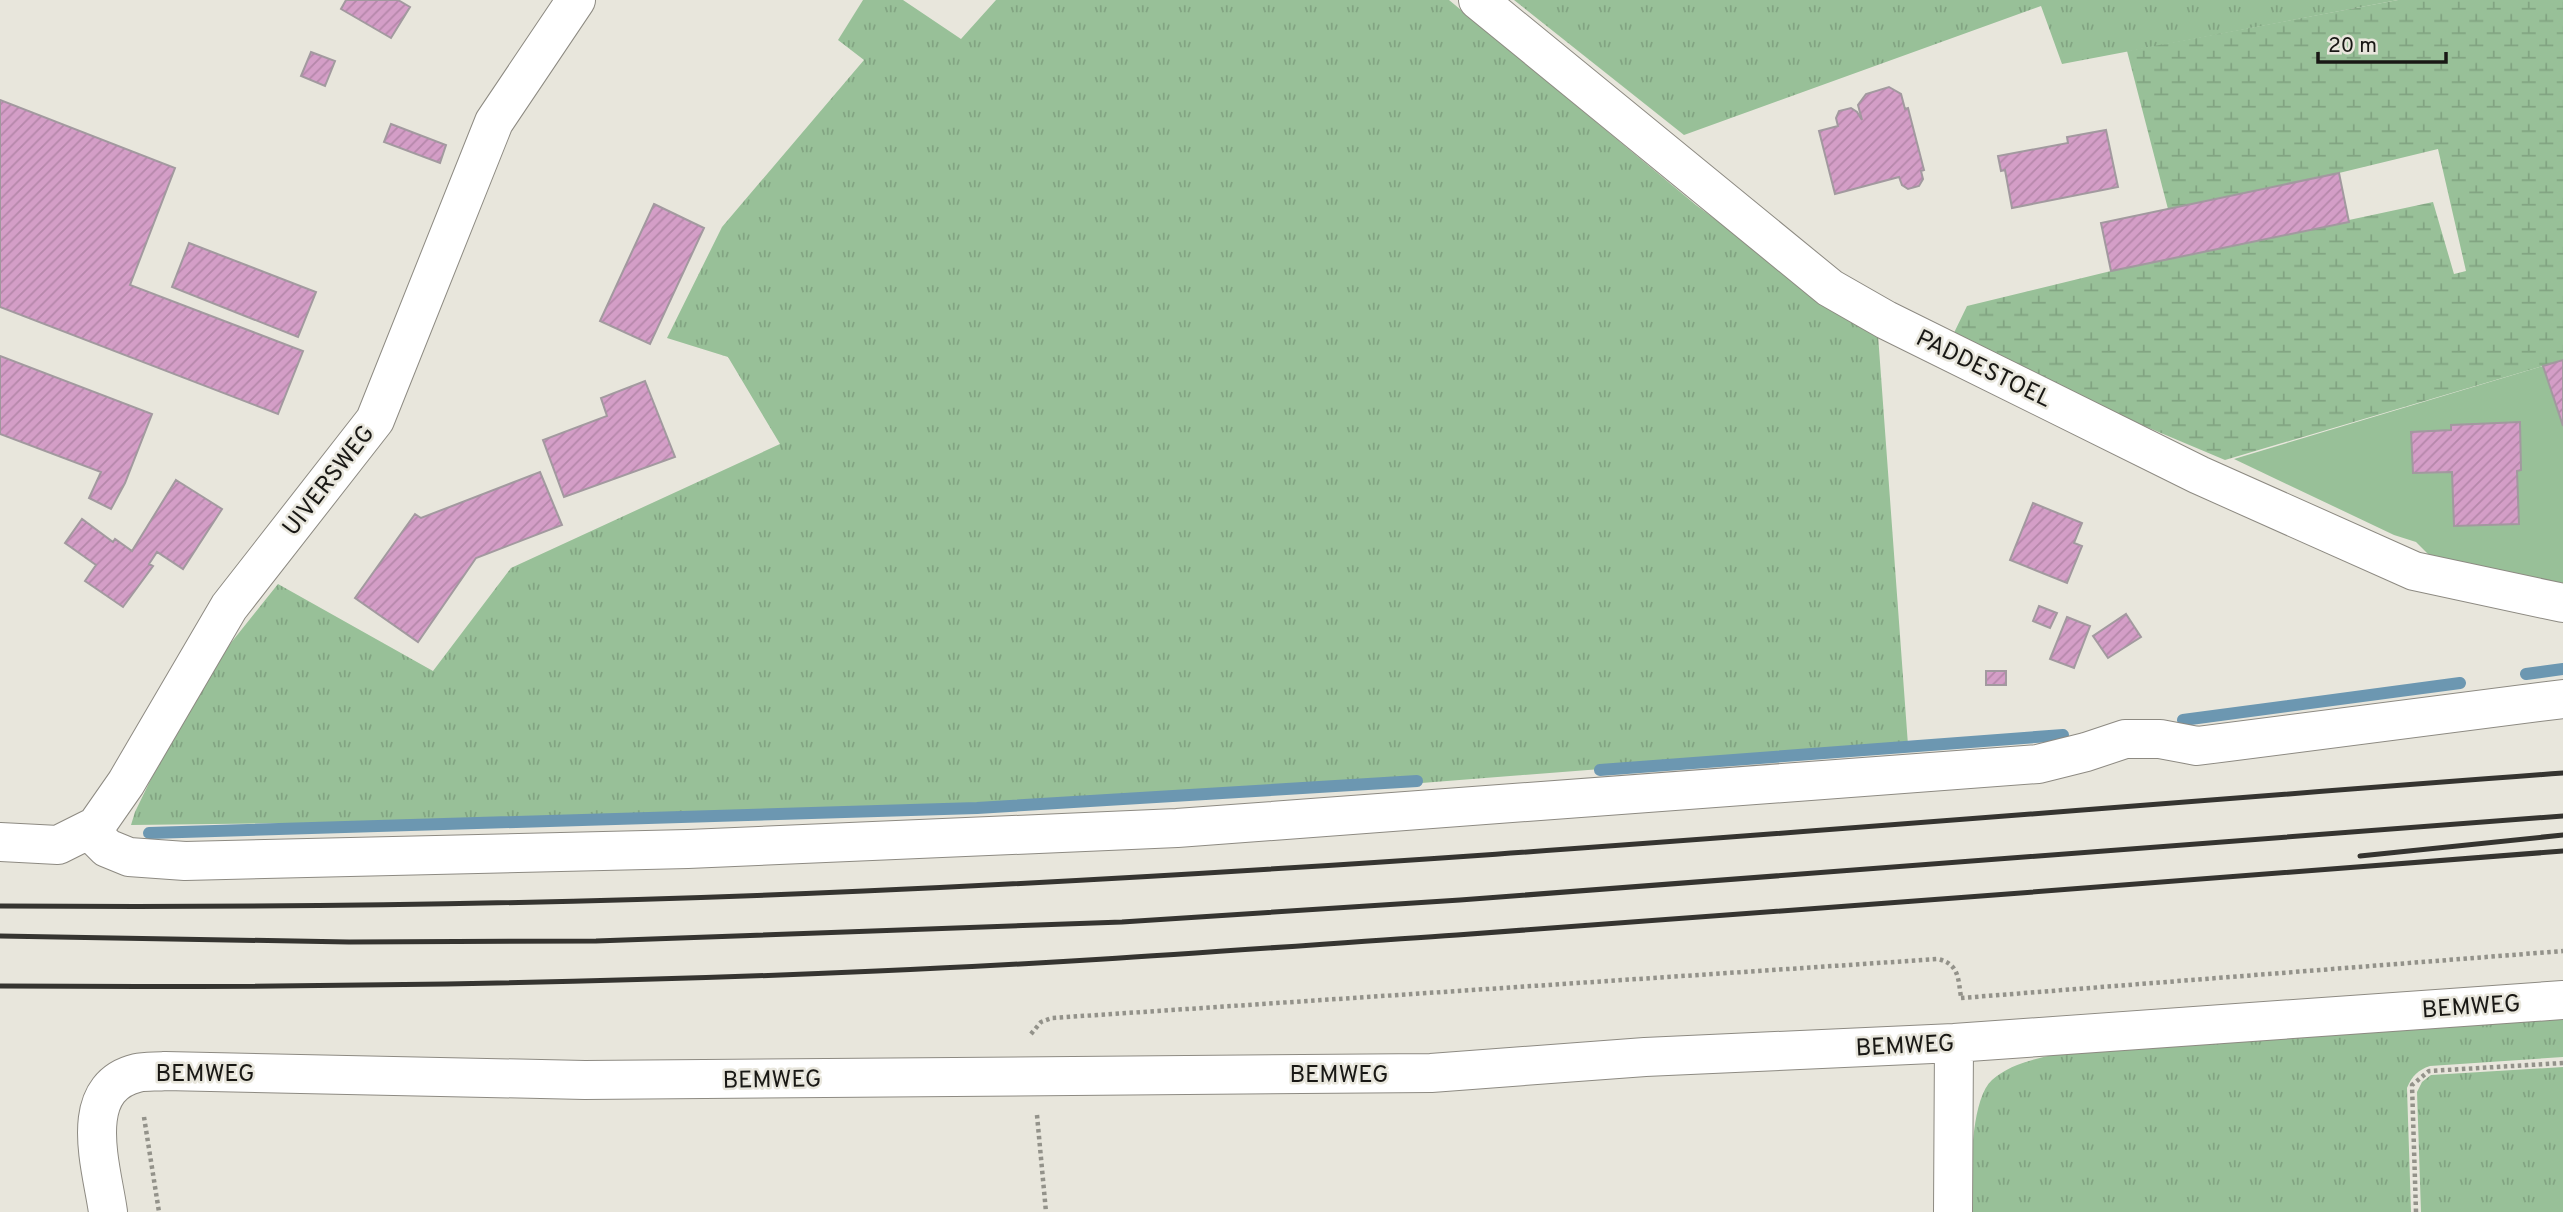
<svg xmlns="http://www.w3.org/2000/svg" width="2563" height="1212" viewBox="0 0 2563 1212" font-family="Overpass,sans-serif">
<defs>
<pattern id="grass-tufts" width="24" height="20" patternUnits="userSpaceOnUse" patternTransform="scale(1.75)"><rect width="24" height="20" fill="#98c098"/><path d="M3 7l-1-3M5 7V3M7 7l1-3M15 17l-1-3M17 17v-4M19 17l1-3" fill="none" stroke="#82a482"/></pattern>
<pattern id="wetland-marsh" width="20" height="14" patternUnits="userSpaceOnUse" patternTransform="scale(1.75)"><rect width="20" height="14" fill="#98c098"/><path d="M1 5h8M5 5V1M11 12h8M15 12V8" fill="none" stroke="#82a482"/></pattern>
<pattern id="building-hatch" width="6" height="6" patternUnits="userSpaceOnUse" patternTransform="scale(1.75)"><rect width="6" height="6" fill="#d49ec7"/><path d="M-1 1l2-2M0 6l6-6M5 7l2-2" fill="none" stroke="#b587aa"/></pattern>
</defs>
<rect width="100%" height="100%" fill="#e8e6dc"/>
<!-- grass -->
<path fill="url(#grass-tufts)" d="M863,0H903L961,39L996,0H1449L1696,205L1847,317L1878,335L1908,745L1409,784L1082,804L566,820L131,825L135,812L180,719L226,649L278,584L433,671L511,568L780,444L728,357L667,338L722,227L864,60L838,40Z
M1514,0H2398L2062,64L2041,6L1684,135Z
M2563,1017V1057L2430,1066C2418,1070 2412,1076 2407,1088L2411,1212H1971C1971,1182 1969,1101 1992,1080C2010,1064 2034,1059 2057,1054Z
M2563,1067V1212H2421L2417,1092L2422,1082L2431,1075Z"/>
<!-- wetland -->
<path fill="url(#wetland-marsh)" d="M2398,0H2563V360L2225,460L1954,346L1951,339L1967,306L2111,271L2433,202L2454,274L2466,271L2438,149L2339,173L2168,209L2127,51Z"/>
<!-- green -->
<path fill="#98c098" d="M2563,360V587L2433,559L2416,542L2394,535L2234,459Z"/>
<g fill="none" stroke-linecap="round" stroke-linejoin="round">
<!-- stream -->
<path stroke="#6c97b1" stroke-width="12" d="M2526,674L2563,669
M2183,720L2460,683
M1600,770L2063,735
M149,833L977,808L1417,781"/>
</g>
<!-- building -->
<path fill="url(#building-hatch)" stroke="#a2999f" stroke-width="2" d="M346,0H398L410,7L391,38L341,9Z
M311,52L335,61L325,86L301,76Z
M1889,87L1901,94L1905,109L1908,108L1924,170L1921,171L1923,179L1919,186L1908,189L1902,185L1899,177L1835,194L1819,131L1838,126L1836,118L1839,111L1851,108L1857,112L1862,120L1858,105L1866,94Z
M0,100L175,168L130,285L303,351L278,414L0,307Z
M391,124L446,145L440,163L384,142Z
M2106,130L2118,187L2012,208L2005,170L2001,171L1998,156L2068,143L2067,137Z
M2339,173L2349,222L2111,271L2101,223Z
M654,204L704,228L650,344L600,321Z
M189,243L316,292L298,337L172,287Z
M0,356L152,414L125,483L111,509L89,498L101,472L0,434Z
M2563,360V426L2543,366Z
M645,381L675,457L564,497L543,440L607,416L601,398Z
M2520,422L2521,470L2517,471L2519,524L2454,526L2452,472L2413,473L2411,432L2451,430V425Z
M540,472L562,525L476,558L418,642L355,598L415,514L421,518Z
M176,480L222,509L183,569L157,552L149,564L153,566L123,607L85,581L96,565L65,543L82,519L113,542L115,539L132,551Z
M2033,503L2082,523L2074,543L2082,546L2067,583L2010,560Z
M2039,606L2057,613L2050,628L2033,621Z
M2126,614L2141,637L2108,658L2093,636Z
M2067,617L2090,626L2074,668L2050,659Z
M1986,671H2006V685H1986Z"/>
<g fill="none" stroke-linecap="round" stroke-linejoin="round">
<defs>
<path id="minor" d="M1478,0L1830,288L1886,320L2199,475L2414,571L2563,603
M89,830L107,848L129,857L185,861L688,849L1177,828L2038,764L2086,752L2125,739H2160L2197,746L2563,699
M0,842L58,845L96,826L126,783L229,607L375,420L494,122L576,0
M108,1212C102,1168 75,1088 137,1073C146,1071 156,1072 165,1071L585,1080L1431,1073L1645,1057L1954,1043L2563,1000
M1953,1212L1954,1043"/>
</defs>
<!-- minor casing -->
<use href="#minor" stroke="#8d8a82" stroke-width="40"/>
<!-- path -->
<path stroke="#93928a" stroke-width="4.5" stroke-dasharray="3.5 3.5" stroke-linecap="butt" d="M1961,998L2563,951
M1031,1034L1041,1022L1052,1018L1938,959C1959,964 1958,978 1961,997
M1037,1115L1046,1212
M144,1117L159,1212
M2416,1212L2412,1085L2429,1071L2563,1063"/>
<!-- minor -->
<use href="#minor" stroke="#fff" stroke-width="38"/>
<!-- rail -->
<path stroke="#353430" stroke-width="5" d="M2360,856L2563,835
M0,906C288,908 576,904 864,891C1431,866 1997,815 2563,773
M0,936L349,942L596,941L1122,922L1460,900L2563,816
M0,986C292,988 585,984 877,971C1071,963 1263,948 1457,935C1826,909 2194,879 2563,851"/>
</g>
<g text-anchor="middle" stroke-width="5" stroke-linejoin="round" paint-order="stroke">
<!-- street labels -->
<g font-size="24" fill="#191815" stroke="#e8e6dc">
<text transform="translate(1984 368) rotate(26)" y="8">PADDESTOEL</text>
<text transform="translate(328 480) rotate(-52)" y="8">UIVERSWEG</text>
<text transform="translate(2471 1006) rotate(-4)" y="8">BEMWEG</text>
<text transform="translate(1905 1045) rotate(-3)" y="8">BEMWEG</text>
<text x="205" y="1081">BEMWEG</text>
<text x="1339" y="1082">BEMWEG</text>
<text transform="translate(772 1079) rotate(-1)" y="8">BEMWEG</text>
</g>
</g>
<!-- scale -->
<path d="M2318 52v10h128v-10" fill="none" stroke="#191815" stroke-width="3.5"/>
<text x="2328" y="52" font-size="21" fill="#191815" stroke="#e8e6dc" stroke-width="5" paint-order="stroke">20 m</text>
</svg>
